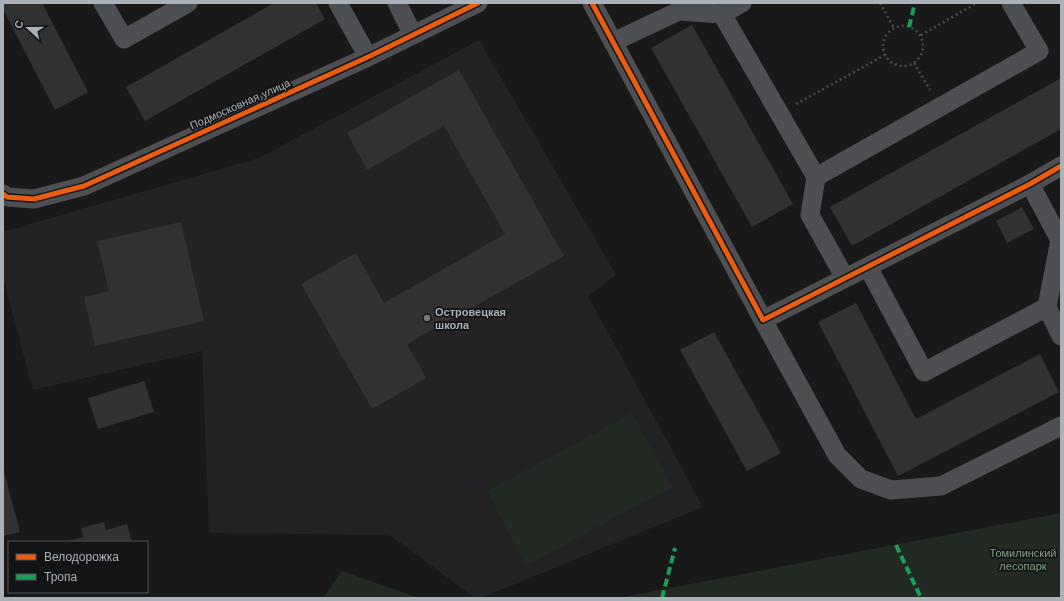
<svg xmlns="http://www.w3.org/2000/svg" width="1064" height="601" viewBox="0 0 1064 601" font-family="'Work Sans',sans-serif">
<rect width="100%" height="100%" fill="#191919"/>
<!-- built -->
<path fill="#232325" d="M479,40L616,275L588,296L703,507L481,598H475L390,535L209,533L202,351L33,390L3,278V232L259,158Z"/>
<!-- green -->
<path fill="#232a23" d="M632,413L672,487L526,566L487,491Z
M1061,513V598H618Z
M342,571L419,598H323Z"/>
<!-- building -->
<path fill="#323233" d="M3,3H42L88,92L55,110L3,9Z
M274,3H316L325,19L145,121L126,87Z
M692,25L793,204L752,227L651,48Z
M459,70L564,256L407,344L426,378L372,409L301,284L356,253L384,303L505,234L444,126L367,170L347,133Z
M1061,78V129L852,246L830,207Z
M1022,207L1034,229L1007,243L996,221Z
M181,222L204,321L95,346L84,297L109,291L97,241Z
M856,303L916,419L1040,354L1059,392L898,476L818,322Z
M714,332L781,453L747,471L680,350Z
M144,381L154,412L98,429L88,398Z
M3,467L20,532L3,536Z
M104,522L106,530L127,524L132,542H65L83,537L81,528Z"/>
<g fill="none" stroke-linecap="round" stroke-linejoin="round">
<!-- path -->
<path stroke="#494b4d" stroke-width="2.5" stroke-dasharray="2 3" stroke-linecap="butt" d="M880,3L894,28
M883 46a20 20 0 1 1 40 0a20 20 0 1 1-40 0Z
M921,35L977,3
M914,63L930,90
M796,104L885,55"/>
<!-- minor -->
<path stroke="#4e4f52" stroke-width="19" d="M103,3L124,39L188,3
M338,3L368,57
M397,3L413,35
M592,3L763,320L1030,184L1061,166
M722,14L742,3
M613,42L679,11L722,14L816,177L810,215L845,278
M816,177L1039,51L1011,3
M1030,184L1060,240L1047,307L1061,336
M3,194L7,197L34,199L84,186L368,57L478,3
M868,267L924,372L1047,307
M763,320L837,455L861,479L891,490L941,486L1061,426"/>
<!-- quiet -->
<path stroke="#1a9f57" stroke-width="4" stroke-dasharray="8 4" stroke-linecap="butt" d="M909,27L915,3
M896,545L921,598
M662,598L675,548"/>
<defs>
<path id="cycleway" d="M592,3L763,320L1030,184L1061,166
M3,194L7,197L34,199L84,186L368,57L478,3"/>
</defs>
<!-- cycleway casing -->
<use href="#cycleway" stroke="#131415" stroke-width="8"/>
<!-- cycleway -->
<use href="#cycleway" stroke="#e95d12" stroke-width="5"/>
</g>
<!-- markers -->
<circle fill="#787c81" stroke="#131415" stroke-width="1.5" cx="427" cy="318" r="4"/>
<g text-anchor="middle" stroke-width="3.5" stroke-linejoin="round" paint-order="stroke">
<!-- street labels -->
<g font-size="11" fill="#abb1b9" stroke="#131415">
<text transform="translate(240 104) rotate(-24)" y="4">Подмосковная улица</text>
</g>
<!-- poi labels -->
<g font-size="11" font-weight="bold" fill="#abb1b9" stroke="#131415" text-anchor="start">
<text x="435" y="316">Островецкая<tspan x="435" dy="13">школа</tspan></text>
</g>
<!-- park labels -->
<g font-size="11" fill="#84a384" stroke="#131415">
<text x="1023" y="557">Томилинский<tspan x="1023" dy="13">лесопарк</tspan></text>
</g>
</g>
<!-- border -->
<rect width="1064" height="601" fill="none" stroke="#abb1b9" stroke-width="8"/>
<!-- legend -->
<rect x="8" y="541" width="140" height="52" fill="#131415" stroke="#505357"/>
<rect x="16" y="554" width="20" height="6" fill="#e95d12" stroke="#505357"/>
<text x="44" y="561" font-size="12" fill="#abb1b9">Велодорожка</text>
<rect x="16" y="574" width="20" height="6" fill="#1a9f57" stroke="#505357"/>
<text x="44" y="581" font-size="12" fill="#abb1b9">Тропа</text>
<!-- north arrow -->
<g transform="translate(28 28) rotate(291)" stroke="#131415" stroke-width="3" paint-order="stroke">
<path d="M0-3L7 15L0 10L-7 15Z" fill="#abb1b9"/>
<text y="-6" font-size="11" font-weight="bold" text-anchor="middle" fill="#abb1b9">С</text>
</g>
</svg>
